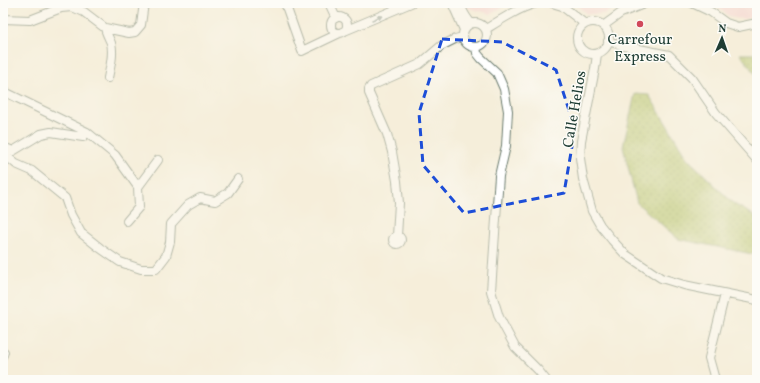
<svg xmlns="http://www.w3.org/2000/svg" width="760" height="383" viewBox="0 0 760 383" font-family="Vollkorn,serif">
<defs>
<pattern id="grass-dots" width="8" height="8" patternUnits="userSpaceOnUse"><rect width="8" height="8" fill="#b0c367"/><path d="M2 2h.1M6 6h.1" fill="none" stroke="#8fa056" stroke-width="1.8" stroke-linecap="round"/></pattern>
</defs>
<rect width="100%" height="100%" fill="#fdfcf7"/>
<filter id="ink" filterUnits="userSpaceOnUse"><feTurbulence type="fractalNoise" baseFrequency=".025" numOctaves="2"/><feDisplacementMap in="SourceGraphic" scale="8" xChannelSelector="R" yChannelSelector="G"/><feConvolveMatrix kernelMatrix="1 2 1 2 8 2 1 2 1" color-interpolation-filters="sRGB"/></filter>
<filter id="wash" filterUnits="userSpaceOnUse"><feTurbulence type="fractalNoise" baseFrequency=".012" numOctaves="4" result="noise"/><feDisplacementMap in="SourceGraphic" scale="16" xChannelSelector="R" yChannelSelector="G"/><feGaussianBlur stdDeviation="0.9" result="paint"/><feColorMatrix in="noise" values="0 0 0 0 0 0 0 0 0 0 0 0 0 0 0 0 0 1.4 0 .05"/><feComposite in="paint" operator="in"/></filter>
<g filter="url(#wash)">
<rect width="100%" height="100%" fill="#f5eeda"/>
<!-- built -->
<path fill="#f7cfd3" d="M465,3H510L491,14L468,8Z
M576,3H630L616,8L605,14H587L575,4Z
M712,3H757V13L749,18L742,19L734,18L727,15Z"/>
<!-- grass -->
<path fill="url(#grass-dots)" stroke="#68804e" d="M740,54H757V76Z
M635,94L649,95L687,158L734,204L757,217V255L678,239L637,203L623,147Z"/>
</g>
<g filter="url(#ink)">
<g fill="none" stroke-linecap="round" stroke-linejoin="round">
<defs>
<path id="minor" d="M285,3L302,51L342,32L411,3
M329,3L336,18
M452,3L464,30
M459,3C463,11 465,17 471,23
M552,3L562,6L585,24
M692,3L711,12L726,23L738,27L757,23
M331 25a8 8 0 1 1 16 0a8 8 0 1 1-16 0Z
M3,19L30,20L61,8L72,7L84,12L105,28L129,33L135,32L141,25L144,3
M577 38a16 16 0 1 1 32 0a16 16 0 1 1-32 0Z
M463 35a12 12 0 1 1 24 0a12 12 0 1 1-24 0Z
M603,26L621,13L646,3
M105,28C106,33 109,38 111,43C114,55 110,67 108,78
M486,29C502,19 519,8 537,3
M608,41L624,46L669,55L692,78L716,113L757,160
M476,47L477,53L481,58L497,73L504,89L508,111L506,146L499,176L491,291L499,317L515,347L538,370L546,380
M597,54L595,69L581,141L580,158L583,179L587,193L592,211L600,225L612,240L625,254L661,278L684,285L757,300
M3,91L87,132L115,155L138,187L139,207L127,221
M3,147L13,151L41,134L51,132L83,137L87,132
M3,150L4,154L16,164L32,171L65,198L71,215L81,233L100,248L120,262L141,269H156L166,256L170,242L171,224L188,205L200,198L215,201L228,193L238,179
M138,187L158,160
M393 240a4 4 0 1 1 8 0a4 4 0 1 1-8 0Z
M397,236L399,203L397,181L392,152L387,134L369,93V89L371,86L420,64L441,46L455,39L463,37
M3,351L4,352L3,355
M716,380L714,376L709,358L725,294"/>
</defs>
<!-- minor casing -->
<use href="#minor" stroke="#6a7b6e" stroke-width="10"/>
<!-- minor -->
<use href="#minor" stroke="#fff" stroke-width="8"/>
</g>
<!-- one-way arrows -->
<defs><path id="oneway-solid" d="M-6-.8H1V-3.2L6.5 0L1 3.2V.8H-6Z"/></defs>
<use fill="#8f9e9a" href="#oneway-solid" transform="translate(377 18) rotate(-23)"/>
</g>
<!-- marked area -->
<path d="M0 0H760V383H0ZM442,39L502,42L556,70L575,129L564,193L464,213L423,165L419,113Z" fill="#f5eeda" fill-opacity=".55" fill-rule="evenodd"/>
<path fill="none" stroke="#1d4ed8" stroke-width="3" stroke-dasharray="8 5" stroke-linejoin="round" d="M442,39L502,42L556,70L575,129L564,193L464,213L423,165L419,113Z"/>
<!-- markers -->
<circle fill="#d1495b" stroke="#fdfcf7" stroke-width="1.5" cx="640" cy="24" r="4"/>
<g text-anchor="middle" stroke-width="3" stroke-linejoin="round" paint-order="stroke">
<!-- poi labels -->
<g font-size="15" fill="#1f3d34" stroke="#fdfcf7">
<text x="640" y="44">Carrefour<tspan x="640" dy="17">Express</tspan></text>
</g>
<!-- street labels -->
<g font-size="15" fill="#1f3d34" stroke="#fdfcf7">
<text transform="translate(574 109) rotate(-80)" y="5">Calle Helios</text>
</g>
</g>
<!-- margin -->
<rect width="760" height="383" fill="none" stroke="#fdfcf7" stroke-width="16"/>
<!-- north arrow -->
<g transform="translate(722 38) rotate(2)" stroke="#fdfcf7" stroke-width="3" paint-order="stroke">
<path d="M0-3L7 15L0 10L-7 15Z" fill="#1f3d34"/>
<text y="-6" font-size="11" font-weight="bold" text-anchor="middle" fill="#1f3d34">N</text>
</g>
</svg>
